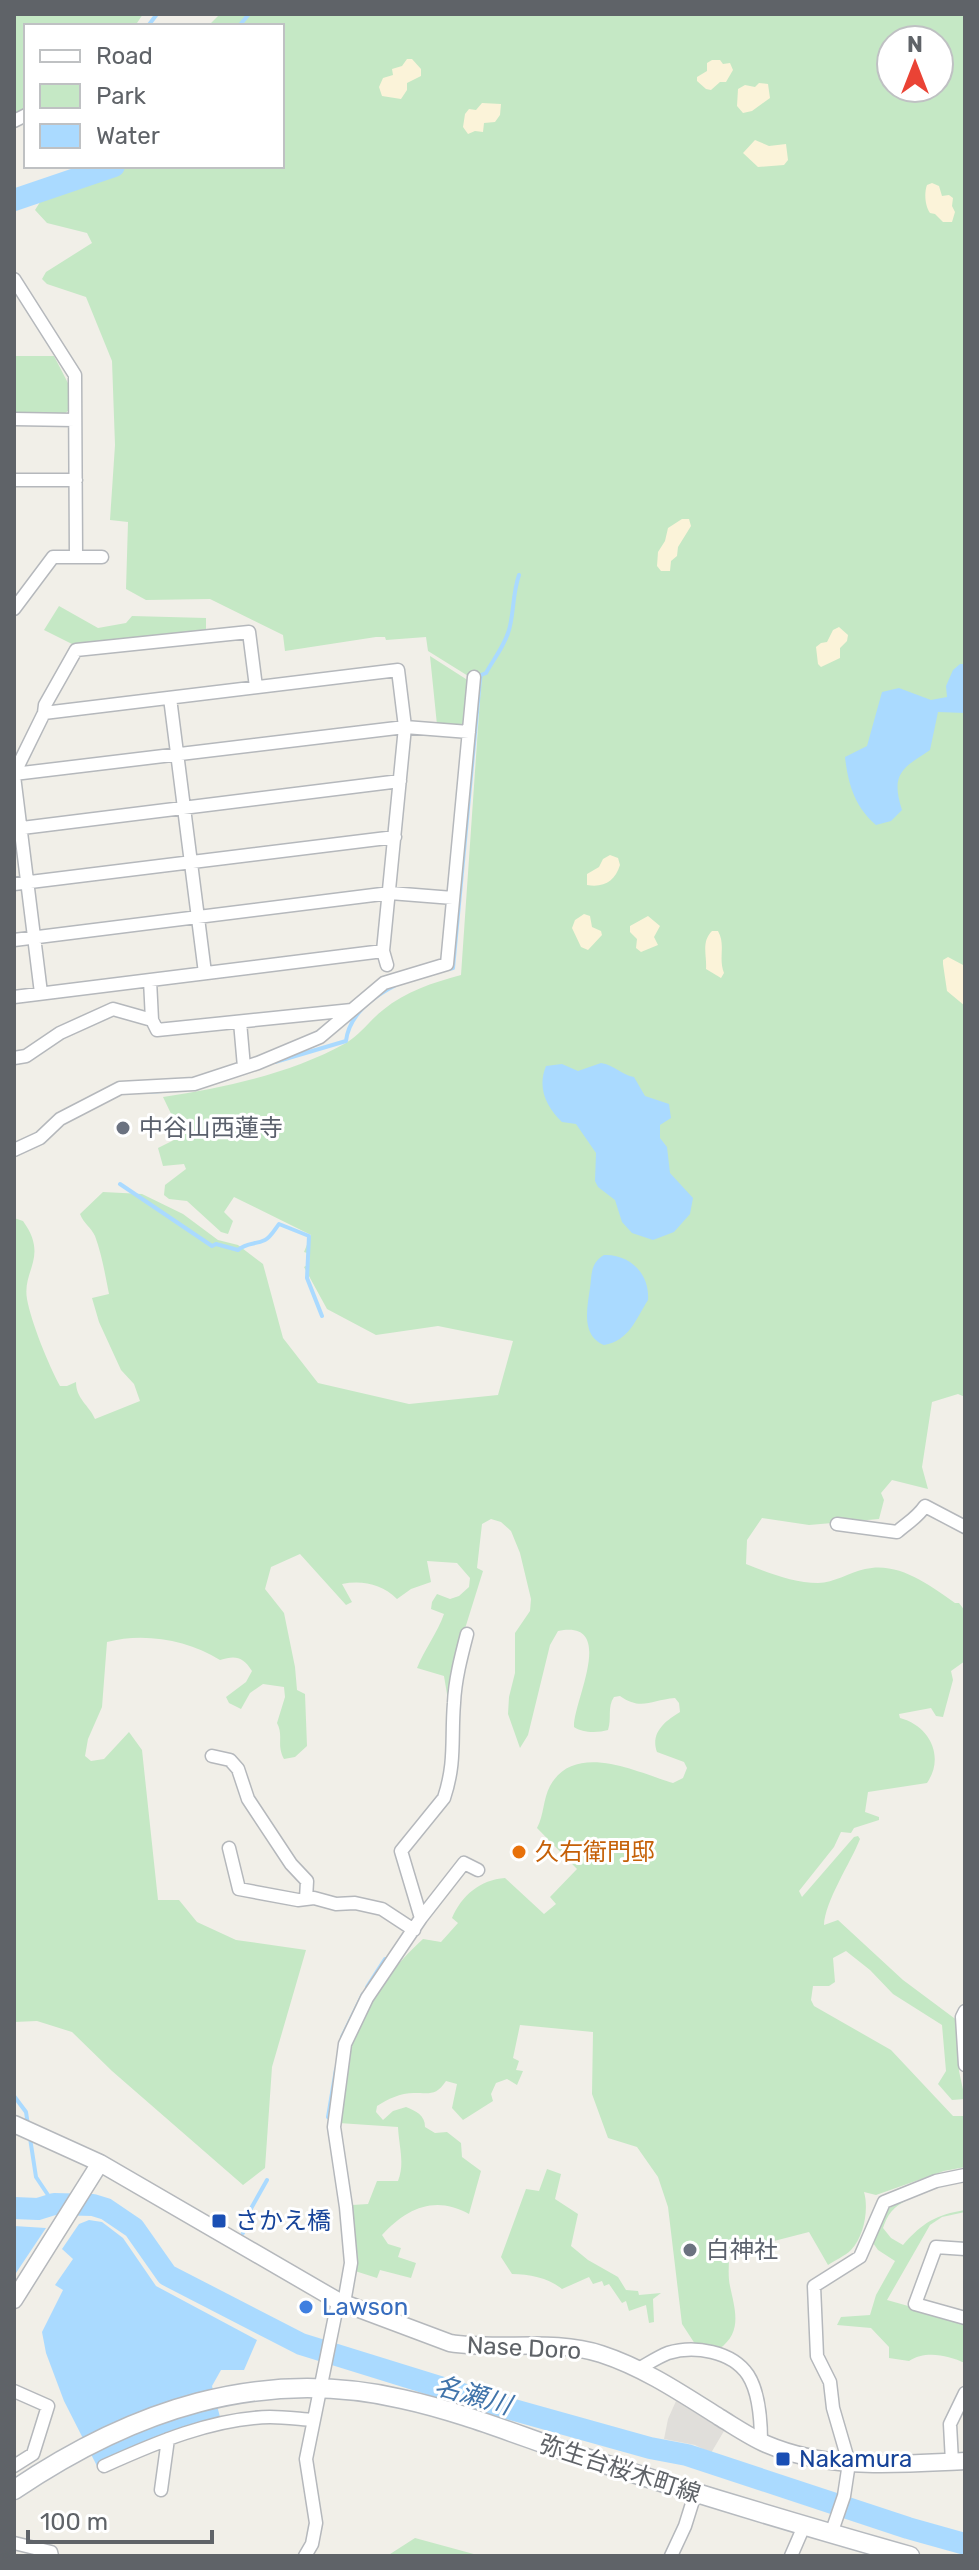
<svg xmlns="http://www.w3.org/2000/svg" width="979" height="2570" viewBox="0 0 979 2570" font-family="Rubik,'Noto Sans JP',sans-serif">
<rect width="100%" height="100%" fill="#f1efe8"/>
<!-- industrial -->
<path fill="#e0deda" d="M676,2401L724,2431L711,2453L695,2445L664,2439L668,2419Z"/>
<!-- green -->
<path fill="#c5e8c5" fill-rule="evenodd" d="M14,14H143L135,26H26V112L14,116Z
M220,14H965V1397L958,1394L932,1402L922,1467L928,1489L892,1480L881,1493L884,1500L879,1519L809,1525L762,1518L747,1540L746,1564C768,1573 794,1583 818,1583C834,1583 850,1572 865,1569C898,1561 930,1585 955,1603H959L965,1611V1661L951,1671L953,1680L943,1717L936,1716L931,1708L899,1714L900,1718C930,1726 945,1757 927,1783L868,1792L865,1812L879,1817V1820L854,1828L851,1833L841,1832L834,1847L799,1891L802,1897L854,1837L858,1836L860,1839C850,1864 825,1901 824,1925L838,1920L903,1980L958,2021L959,2071L965,2099L952,2100L938,2084L946,2071L942,2025L893,1994L870,1970L846,1951L833,1958L835,1982L829,1986H813L811,2000L814,2006L891,2050L953,2116H965V2167L944,2171L876,2195L864,2192C869,2209 864,2237 851,2250C845,2256 835,2260 828,2265L809,2232L774,2241H730C730,2255 727,2273 730,2286C735,2310 743,2332 719,2349L697,2347L682,2324L668,2207L658,2177L637,2147L608,2138L592,2094L593,2032L520,2025L513,2058L519,2061L516,2070L523,2071L517,2085L507,2079L496,2083L491,2094L493,2101L463,2120L452,2108L457,2084L446,2081C436,2096 430,2093 414,2093C400,2093 388,2099 377,2106L376,2112L383,2120L393,2111L406,2107C416,2111 425,2115 425,2127L435,2133L447,2132L461,2143L462,2157L481,2171L469,2214C435,2195 407,2208 382,2235L388,2244L401,2248L398,2257L416,2263L411,2278L380,2270L377,2278L355,2271L358,2261L352,2205L368,2204L377,2181H398C405,2163 399,2147 398,2127L339,2123C343,2099 345,2073 351,2049C361,2008 392,1967 423,1939L441,1942L458,1923L452,1918C462,1895 480,1880 505,1878L544,1914L556,1904L550,1897L577,1869L537,1828C544,1815 543,1799 550,1786C575,1740 639,1773 673,1783L683,1778L687,1768L684,1762L657,1752C650,1733 665,1721 680,1712L679,1703L675,1698C651,1700 641,1711 620,1696L614,1697C607,1707 612,1718 608,1730C598,1733 582,1733 574,1727C573,1702 618,1619 558,1631L550,1645L528,1735L520,1748L508,1714L509,1697L515,1673V1633L530,1611L531,1599L520,1553L511,1531L501,1522L491,1519L482,1524L477,1568L483,1571L463,1635L448,1700L444,1676L417,1668C425,1648 437,1634 444,1614L431,1609L432,1602L437,1594L450,1599L459,1596L469,1587L470,1578L457,1563L427,1561L431,1582L411,1589L397,1599C382,1584 362,1580 342,1584L352,1602L346,1605L300,1554L271,1567L265,1589L284,1613L295,1667L297,1690L305,1694L307,1746L295,1757L284,1759C276,1744 284,1736 277,1723L285,1697L284,1687L263,1684L250,1693L241,1709L229,1703L226,1697L246,1682L252,1671C243,1657 236,1655 220,1660C188,1640 144,1632 107,1642L102,1707L88,1739L85,1756L91,1761L104,1759L129,1732L142,1750L158,1900H179L197,1922L236,1940L306,1950L272,2067L265,2168L243,2185L112,2071L72,2032L37,2021L14,2022V1218L23,1221C49,1257 22,1270 27,1299C31,1322 49,1366 60,1386H67L76,1382C76,1399 89,1405 95,1419L140,1401L134,1384L121,1370L99,1322L92,1298L109,1294C105,1274 102,1255 95,1236C91,1227 84,1224 80,1214L103,1192L142,1194L183,1214L218,1240L238,1245L263,1264L283,1338L318,1383L409,1404L498,1395L513,1341L438,1326L376,1335L327,1309L304,1267L309,1264L310,1254L304,1252L311,1235L234,1197L224,1212L233,1221L228,1234L221,1232L187,1201L169,1199L164,1195L165,1185L186,1169L184,1164L163,1166L158,1148L176,1139V1124L163,1097C226,1087 290,1074 346,1043C360,1035 370,1020 383,1010C406,991 432,983 461,975L481,684L428,651L426,637L386,640L385,637H376L285,651L283,635L210,599L146,600L126,589L128,522L110,520L115,445L112,361L86,297L47,284L42,279L46,272L92,243L87,233L47,223L35,210L42,199L131,166H282V26H208ZM891,40H939V88H891Z
M14,356H54L69,385V410L63,415L14,414Z
M59,606L98,628L126,623L132,616L206,618V633L76,646L44,630Z
M430,656L469,681L465,727L437,725Z
M547,2169L561,2174L555,2199L578,2214L571,2246L588,2260L618,2277L626,2290L638,2291L639,2295L661,2293L653,2299L654,2322L649,2323L646,2305L629,2311L626,2301L622,2303L609,2284L604,2286L602,2281L593,2284L589,2277L562,2289C549,2278 529,2274 512,2274L501,2257L526,2189L539,2191Z
M911,2198C895,2206 889,2211 883,2228L891,2238L903,2245C923,2222 936,2215 965,2210V2212L942,2217L930,2225L887,2300L965,2322V2363C948,2355 925,2350 909,2361L889,2358V2347L871,2328L837,2325L841,2317L870,2315L876,2295L895,2261L878,2250L873,2243L887,2209Z
M415,2538L481,2556H387Z"/>
<!-- sand -->
<path fill="#fbf3d9" d="M407,59H412L421,69V76L407,83V90L401,99L382,96L379,87L383,78L393,75L392,69L402,66Z
M712,60H720L723,64L730,63L733,70L726,82H720L711,90L706,89L697,81V77L707,71V63Z
M759,83L768,84L770,98L752,111L743,113L737,106L738,89L745,85L755,87Z
M482,103L501,104L500,115L495,122L484,123L483,132L475,131L468,134L463,127L465,114L469,109L476,110Z
M755,140L769,146L786,144L788,160L784,165L758,167L743,153Z
M932,183L939,186L942,196L949,195L953,198L952,206L955,212L952,222H943L935,214L930,213C925,206 924,193 927,185Z
M682,519H689L691,526L678,547L677,556L671,561L670,571H661L657,566L658,552L665,541L668,528Z
M839,627L848,635L847,641L840,648V658L821,667L818,664L816,647L821,643L827,642L833,630Z
M610,855L618,858L620,865C615,881 604,888 587,885V874L599,867L603,859Z
M584,914L590,916L592,927L601,931L602,935L588,950L581,947L572,928L575,920Z
M648,916L660,926L654,937L658,945L641,952L636,948L637,939L630,932V926Z
M712,931H718C726,945 718,958 724,973L721,978L706,969C707,955 701,942 712,931Z
M948,957L965,966V1006L947,991L943,964V960Z"/>
<!-- water -->
<path fill="#aadaff" d="M960,664H965V713L938,712L930,750C903,768 890,773 902,810L891,821L876,825C855,807 848,784 845,757L867,746L882,692L899,688L931,700L947,697L946,686L953,670Z
M601,1063C614,1065 622,1075 634,1077L645,1096L669,1104L671,1118L660,1125V1138L667,1147L670,1173L693,1198L690,1214L674,1232L653,1240L632,1233L622,1222L615,1200L598,1187L595,1181L596,1153L576,1124L562,1122C546,1106 537,1088 546,1066L562,1064L578,1071Z
M604,1255C630,1254 650,1274 648,1300C636,1319 629,1341 604,1345C581,1336 587,1308 590,1288C592,1275 590,1263 604,1255Z
M89,2220L102,2222L123,2238L156,2286L257,2340L244,2370H221L212,2386L221,2421L146,2445L98,2468L64,2401L46,2353L42,2332L63,2290L55,2285L73,2259L62,2249L79,2224Z
M14,2226L46,2228L16,2273H14Z"/>
<g fill="none" stroke-linecap="round" stroke-linejoin="round">
<!-- stream -->
<path stroke="#aadaff" stroke-width="4" d="M148,26L157,14
M239,26L249,14
M449,969L453,968L480,680L481,675L486,673C493,660 503,648 508,633C514,617 512,595 519,575
M275,1062L346,1041C349,1015 373,997 394,986
M143,1092L162,1091
M120,1184L212,1246L216,1244L238,1250C247,1242 255,1245 265,1240C271,1237 275,1229 279,1224L309,1236L307,1278L322,1316
M367,1987L385,1959
M342,2037L363,1994
M14,2096L26,2112L28,2125
M328,2117L336,2069
M30,2138L36,2177L54,2204
M243,2233L249,2212L267,2180"/>
<!-- river -->
<path stroke="#aadaff" stroke-width="22" d="M14,200L114,166
M14,2208L38,2209L54,2204L93,2205L106,2209L134,2228L167,2275L301,2344L514,2410L650,2448L687,2455L908,2528L965,2544"/>
<defs>
<path id="minor" d="M14,121L26,115
M14,279L75,375L76,557
M14,419L75,420
M14,480H76
M14,609L53,557H102
M170,698L205,973
M44,713L45,705L76,650L249,632L256,687
M14,774L44,713L398,670L405,727L383,951L387,965
M14,774L405,727L469,732
M14,776L41,993
M14,829L400,781
M14,884L395,837
M14,940L390,893L453,898
M150,980L152,1020L157,1030L352,1010
M14,997L383,951
M240,1022L244,1067
M14,1058L26,1056L60,1033L113,1009L152,1020
M14,1150L40,1138L60,1119L120,1088L194,1084L258,1063L320,1037L384,983L447,964L474,677
M837,1524L897,1532C907,1523 917,1518 925,1506L965,1527
M212,1756L230,1760L238,1769L248,1799L291,1864L307,1881L306,1899
M229,1848L239,1889L298,1900L314,1898L336,1904L355,1903L382,1909L414,1930
M421,1918L401,1851L444,1798C456,1762 451,1739 454,1703C455,1680 461,1657 467,1634
M965,2011L962,2017L965,2065
M965,2249L936,2247L915,2304L965,2318
M344,2303L351,2263L346,2207L334,2127L345,2044L367,1998L421,1918L464,1863L478,1870
M640,2368C649,2363 658,2357 668,2353C694,2345 732,2351 748,2375C759,2392 761,2421 761,2442
M14,2391L48,2406L33,2454L14,2466
M952,2462L950,2424L965,2393
M104,2466C155,2443 213,2418 270,2417C284,2417 299,2419 313,2420
M161,2490L168,2439
M831,2534L844,2496L849,2463L833,2408L830,2382L817,2356L814,2286L860,2257L884,2202L936,2181L965,2175
M14,2543L51,2552L52,2556
M305,2556L312,2544L316,2523L306,2459L338,2301
M671,2556L685,2526L695,2494
M791,2556L804,2526"/>
<path id="tertiary" d="M14,2124L100,2163L338,2301L450,2343C500,2351 553,2338 601,2354C644,2368 681,2393 719,2417C734,2426 750,2437 766,2444C829,2471 899,2464 965,2461
M14,2300L100,2163"/>
<path id="secondary" d="M14,2490C131,2411 259,2366 402,2399C467,2413 529,2440 592,2460C697,2494 804,2526 910,2556"/>
</defs>
<!-- minor casing -->
<use href="#minor" stroke="#b5b8bc" stroke-width="15"/>
<!-- tertiary casing -->
<use href="#tertiary" stroke="#b5b8bc" stroke-width="19"/>
<!-- secondary casing -->
<use href="#secondary" stroke="#b6babf" stroke-width="21"/>
<!-- minor -->
<use href="#minor" stroke="#fff" stroke-width="12"/>
<!-- tertiary -->
<use href="#tertiary" stroke="#fff" stroke-width="16"/>
<!-- secondary -->
<use href="#secondary" stroke="#fff" stroke-width="18"/>
</g>
<!-- markers -->
<g fill="#6b7280" stroke="#fff" stroke-width="3">
<circle cx="123" cy="1128" r="8"/>
<circle cx="690" cy="2250" r="8"/>
</g>
<circle fill="#e8710a" stroke="#fff" stroke-width="3" cx="519" cy="1852" r="8"/>
<g fill="#1a4fb4" stroke="#fff" stroke-width="3">
<rect x="211" y="2213" width="16" height="16" rx="4"/>
<rect x="775" y="2451" width="16" height="16" rx="4"/>
</g>
<circle fill="#3f7fe0" stroke="#fff" stroke-width="3" cx="306" cy="2307" r="8"/>
<g text-anchor="middle" stroke-width="6" stroke-linejoin="round" paint-order="stroke">
<!-- worship labels -->
<g font-size="24" fill="#5b616d" stroke="#fff" text-anchor="start">
<text x="139" y="1136">中谷山西蓮寺</text>
<text x="706" y="2258">白神社</text>
</g>
<!-- food labels -->
<g font-size="24" fill="#c56008" stroke="#fff" text-anchor="start">
<text x="535" y="1860">久右衛門邸</text>
</g>
<!-- transit labels -->
<g font-size="24" fill="#164399" stroke="#fff" text-anchor="start">
<text x="235" y="2229">さかえ橋</text>
<text x="799" y="2467">Nakamura</text>
</g>
<!-- shop labels -->
<g font-size="24" fill="#366cbe" stroke="#fff" text-anchor="start">
<text x="322" y="2315">Lawson</text>
</g>
<!-- street labels -->
<g font-size="24" fill="#5f6368" stroke="#fff">
<text transform="translate(524 2348) rotate(3)" y="8">Nase Doro</text>
<text transform="translate(620 2469) rotate(18)" y="8">弥生台桜木町線</text>
</g>
<!-- water labels -->
<g font-size="26" font-style="italic" fill="#4174aa" stroke="#fff">
<text transform="translate(473 2395) rotate(16)" y="9">名瀬川</text>
</g>
</g>
<!-- border -->
<rect width="979" height="2570" fill="none" stroke="#5f6368" stroke-width="32"/>
<!-- legend -->
<rect x="24" y="24" width="260" height="144" fill="#ffffff" stroke="#bfc1c3" stroke-width="2"/>
<rect x="40" y="50" width="40" height="12" fill="#ffffff" stroke="#bfc1c3" stroke-width="2"/>
<text x="96" y="64" font-size="24" fill="#5f6368">Road</text>
<rect x="40" y="84" width="40" height="24" fill="#c5e8c5" stroke="#bfc1c3" stroke-width="2"/>
<text x="96" y="104" font-size="24" fill="#5f6368">Park</text>
<rect x="40" y="124" width="40" height="24" fill="#aadaff" stroke="#bfc1c3" stroke-width="2"/>
<text x="96" y="144" font-size="24" fill="#5f6368">Water</text>
<!-- north arrow -->
<g transform="translate(915 64)"><circle r="38" fill="#ffffff" stroke="#bfc1c3" stroke-width="2"/>
<path d="M0-6L14 30L0 20L-14 30Z" fill="#ea4335"/>
<text y="-12" font-size="22" font-weight="bold" text-anchor="middle" fill="#5f6368">N</text>
</g>
<!-- scale -->
<path d="M28 2530v12h184v-12" fill="none" stroke="#5f6368" stroke-width="4"/>
<text x="40" y="2530" font-size="24" fill="#5f6368" stroke="#ffffff" stroke-width="6" paint-order="stroke">100 m</text>
</svg>
